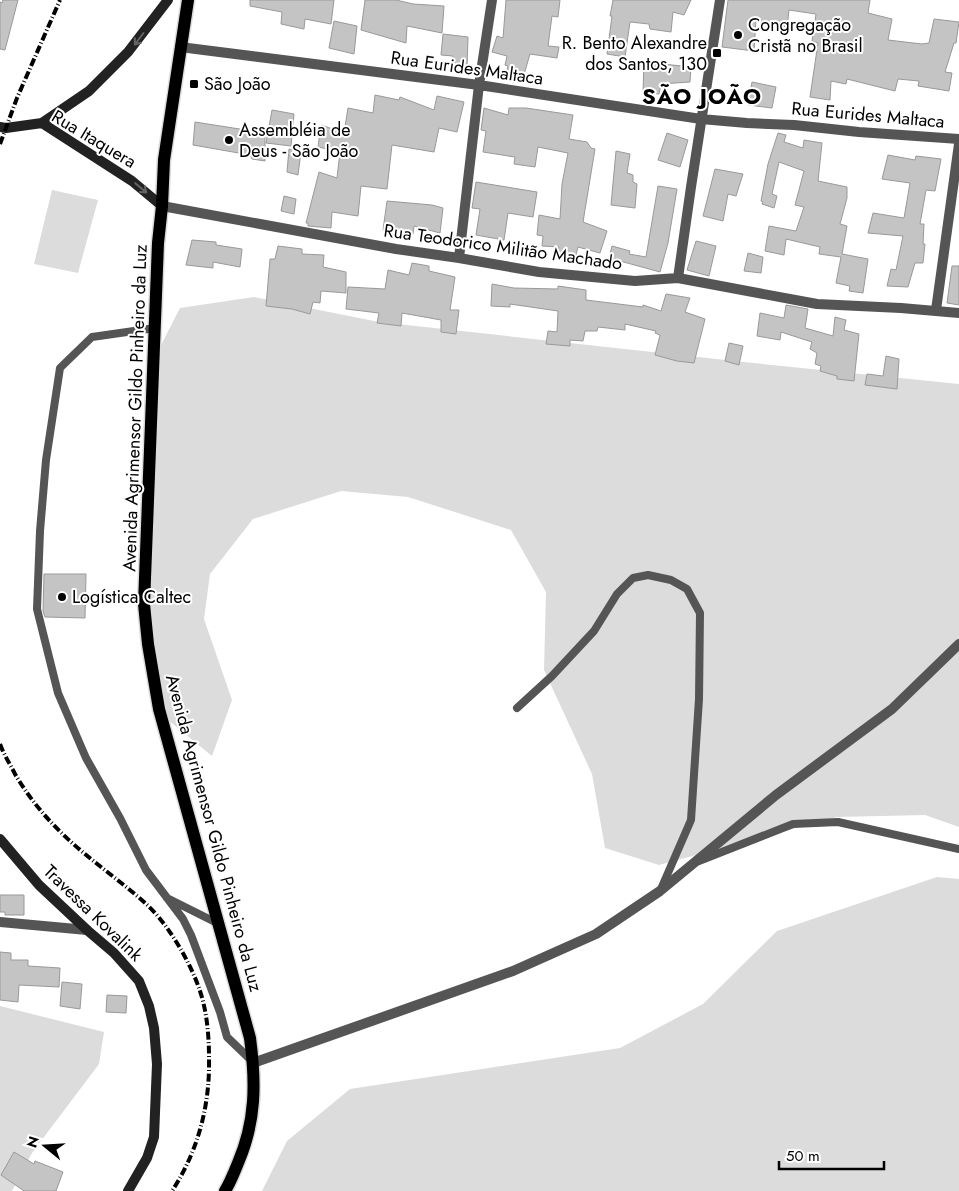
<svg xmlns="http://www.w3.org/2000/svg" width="959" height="1191" viewBox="0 0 959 1191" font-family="Jost,sans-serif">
<rect width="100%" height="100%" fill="#fff"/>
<!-- green -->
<path fill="#dcdcdc" d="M52,190L98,200L78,273L34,264Z
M254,297L379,322L753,363L959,384V827L925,815L837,817L659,865L605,848L592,774L544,670L546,592L511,530L408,497L341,491L253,519L210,574L204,619L232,700L212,756L162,715L149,640L158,351L180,308Z
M937,877L959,879V1191H262L287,1141L350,1089L620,1048L703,1004L777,931Z
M0,1006L104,1032L99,1064L32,1153L12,1191H0Z"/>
<!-- building -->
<path fill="#c4c4c4" stroke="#999" d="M3,0H18L5,50L0,49V2L2,3Z
M250,0H334L331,24L305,19L304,29L281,24L282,12L250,6Z
M365,0H396L413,4L444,6L442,33L407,26L406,43L361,30Z
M506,0H560L558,17L552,16L548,46L559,47L557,58L530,54L523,78L506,74L508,66L505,65L507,56L492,52L497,36L503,38Z
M613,0H691L684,15L673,12L671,32L650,29L649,24L630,22L625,57L607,54L612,16H610Z
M728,0H870L868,13L892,19L888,40L922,44L929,43L934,19L959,22L956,43H954L945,72L952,73L949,91L918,86L919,81L898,79L895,91L847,79L846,84L831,81L830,100L810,97L818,43L812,41L816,14L789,10L787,27L756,20L754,51L722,47Z
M334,21L357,26L354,54L329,48Z
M443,34L468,37L467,68L454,67L453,56L441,55Z
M644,62L691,67L690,82L661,84L659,94L643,92Z
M752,82L776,87L772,108L748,105Z
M375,95L399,100L400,97L434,110L437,96L464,102L457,132L439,128L434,152L392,145L387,189L361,186L358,216L332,212L331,228L308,226V223H306L319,172L337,178L340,152L318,147L321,125L344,133L348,108L373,113Z
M484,108L508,115L509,108H526L573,115L569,139L587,142L591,148L595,149L583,222L607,231L600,253L578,247L575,259L557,254L559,247L542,246L543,236L537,235L539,215L560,219L562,184L568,153L538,147L535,167L514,164L515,157L483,152L486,131L481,130Z
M272,110L294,114L291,146L266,143Z
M195,122L265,133V161L252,159L250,155L193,145Z
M667,133L688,140L680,167L658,160Z
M778,133L786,135L784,142L803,148L804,140L822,143L818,181L847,187V198L840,224L847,226L842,254L868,259L863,293L849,291L850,286L836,283L841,257L819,254L820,247L786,239L784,255L765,251L769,226L796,231L804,207L795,205L804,171L779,162L772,194L777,196L774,208L762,204L763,202L761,201L768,164Z
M289,149L301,152L298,175L287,172Z
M616,151L630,154L627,173L633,175V182L637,184L635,208L611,205Z
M888,155L915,160L916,156L941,159L935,191L926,190L920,224H924L923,244H925L923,263H915L908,287L887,286L891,269L896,270L903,236L868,233L873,213L904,218L910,183L882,179Z
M715,169L743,174L736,196L728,194L723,221L703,216Z
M476,182L537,192L533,217L508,213L504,240L476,235L480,209L472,208Z
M658,186L677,189L668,243L660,272L609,258L612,246L630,251L629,254L646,257Z
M284,196L296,199L294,214L281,211Z
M387,201L432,205L443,208L440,233L414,226L413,234L383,230Z
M192,240L216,242V245L242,249L240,267L213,262V268L186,265Z
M696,241L716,246L709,276L687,270Z
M278,246L302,249V254L324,255L323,267L346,272V293L321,291L320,303L313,302L310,314L292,309L266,306L270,259H275Z
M748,253L763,257L761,273L744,271Z
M412,263L429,266V271L455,277L450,310H459L456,334L441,332V320L402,313L401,326L377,323L379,313L346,309L348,287L385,289L388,270L409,275Z
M952,266H959V305L947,303Z
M492,284L514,288L558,289V286L586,290V300L643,307V305L661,311L666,294L690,298L685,312L705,319L694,363L677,361L655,355L660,335L655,333L656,331L625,324V330L598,327L597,331H585L583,341L570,340V346L546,344L548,331L557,332L558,311L510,304V307L491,306Z
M786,305L808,309L805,328L833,336L835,317L846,320L844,330L859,334L854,381L837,379V376L820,371L821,366L815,364L817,353L810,349L812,342L781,332L780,340L757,336L760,313L784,318Z
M729,343L743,346L739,365L725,361Z
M886,356L899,359L897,389L865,385L867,374L883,376Z
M44,574H86L85,618L45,617L43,611Z
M0,895H24V915H5V912H0Z
M0,952L11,953V960H28V966L60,968L59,987L19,985L18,1002L0,1000Z
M62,982L82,984L80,1009L60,1006Z
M107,995L127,996L126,1013L106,1012Z
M14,1152L34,1164L35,1161L63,1172L56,1191H24L1,1175Z"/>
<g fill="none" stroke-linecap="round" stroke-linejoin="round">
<defs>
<path id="primary" d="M188,0L164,160L162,206L158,243L144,604L148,644L159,709L250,1038C256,1083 256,1121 238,1163C234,1173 230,1183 225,1191"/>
</defs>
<!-- primary casing -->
<use href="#primary" stroke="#dbdbdb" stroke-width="15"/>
<!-- lane -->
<path stroke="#555" stroke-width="8" d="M155,328L92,337L60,368L46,460L40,531L37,609L58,693L86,758L120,818L146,870L183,919L191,935L220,1012L227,1037L252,1061
M517,708L552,676L594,631L617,594L633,578L648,575L671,580L687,589L700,613L699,699L691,820L661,889
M699,861L793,824L838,822L959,849
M167,898L219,924"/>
<!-- street -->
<path stroke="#555" stroke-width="10" d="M180,47L479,85L701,119L747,123L794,125L859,132L959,139
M162,206L396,249L459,258L539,272L635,281L678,278L817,304L901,308L959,313
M459,258L479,85L492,0
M678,278L691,187L720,0
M936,310L959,144
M0,922L87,930
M253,1063L513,971L596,934L660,891L776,795L892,709L959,644"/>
<!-- secondary -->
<path stroke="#222" stroke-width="10" d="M42,123L89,91L128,52L168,0
M0,127L6,128L42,123L132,181L162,206
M0,839L39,885L87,930L114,953L139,981L149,1006L154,1028L157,1064L154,1137L147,1158L128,1191"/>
<!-- primary -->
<use href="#primary" stroke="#000" stroke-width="12"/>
<!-- rail -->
<path stroke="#000" stroke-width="4" stroke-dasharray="8 2.5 1 2.5" stroke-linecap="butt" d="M0,144L17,98L60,0
M0,744C4,755 10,764 15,774C33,805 57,831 85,854C104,870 125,885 144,902C167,922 190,961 200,991C207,1012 209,1036 209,1058C210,1106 198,1151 172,1191"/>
</g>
<!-- one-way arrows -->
<defs><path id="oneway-shaft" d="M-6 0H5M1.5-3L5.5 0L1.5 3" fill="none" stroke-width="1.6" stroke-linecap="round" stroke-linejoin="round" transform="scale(1.25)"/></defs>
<g stroke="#646464">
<use href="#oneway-shaft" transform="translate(139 39) rotate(127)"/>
<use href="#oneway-shaft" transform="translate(141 188) rotate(40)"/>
</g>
<!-- markers -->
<g fill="#000" stroke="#fff" stroke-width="2">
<circle cx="738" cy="35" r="5"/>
<rect x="712" y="48" width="10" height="10" rx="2.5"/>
<rect x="189" y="79" width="10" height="10" rx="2.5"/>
<circle cx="229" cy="140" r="5"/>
<circle cx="62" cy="597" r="5"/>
</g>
<g text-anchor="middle" stroke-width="4" stroke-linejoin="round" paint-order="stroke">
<!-- poi labels -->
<g font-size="18" fill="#000" stroke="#fff" text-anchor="start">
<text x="748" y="31">Congregação<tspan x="748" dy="21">Cristã no Brasil</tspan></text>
<text x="707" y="49" text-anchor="end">R. Bento Alexandre<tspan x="707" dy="21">dos Santos, 130</tspan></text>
<text x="204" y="90">São João</text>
<text x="239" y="136">Assembléia de<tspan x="239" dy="21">Deus - São João</tspan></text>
<text x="72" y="603">Logística Caltec</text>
</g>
<!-- street labels -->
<g font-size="18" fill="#000" stroke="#fff">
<text transform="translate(467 68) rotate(8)" y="6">Rua Eurides Maltaca</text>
<text transform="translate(868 115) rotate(5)" y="6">Rua Eurides Maltaca</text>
<text transform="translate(94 139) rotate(31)" y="6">Rua Itaquera</text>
<text transform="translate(503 247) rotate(8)" y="6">Rua Teodorico Militão Machado</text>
<text transform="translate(135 408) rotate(-88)" y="6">Avenida Agrimensor Gildo Pinheiro da Luz</text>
<text transform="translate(214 833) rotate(75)" y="6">Avenida Agrimensor Gildo Pinheiro da Luz</text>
<text transform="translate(93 913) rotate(44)" y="6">Travessa Kovalink</text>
</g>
<!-- district labels -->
<g font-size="22" font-weight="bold" letter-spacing="1" fill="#000" stroke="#fff">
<text x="702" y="104">SÃO JOÃO</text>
</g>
</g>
<!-- north arrow -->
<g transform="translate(45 1146) rotate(288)" stroke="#ffffff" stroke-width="4" paint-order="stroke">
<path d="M0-4L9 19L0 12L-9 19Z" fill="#000000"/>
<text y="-8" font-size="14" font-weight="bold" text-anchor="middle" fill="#000000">N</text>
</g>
<!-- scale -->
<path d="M779 1161v8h105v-8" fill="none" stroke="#000000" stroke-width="2.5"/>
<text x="786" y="1161" font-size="15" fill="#000000" stroke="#ffffff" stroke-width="4" paint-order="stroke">50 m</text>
</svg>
